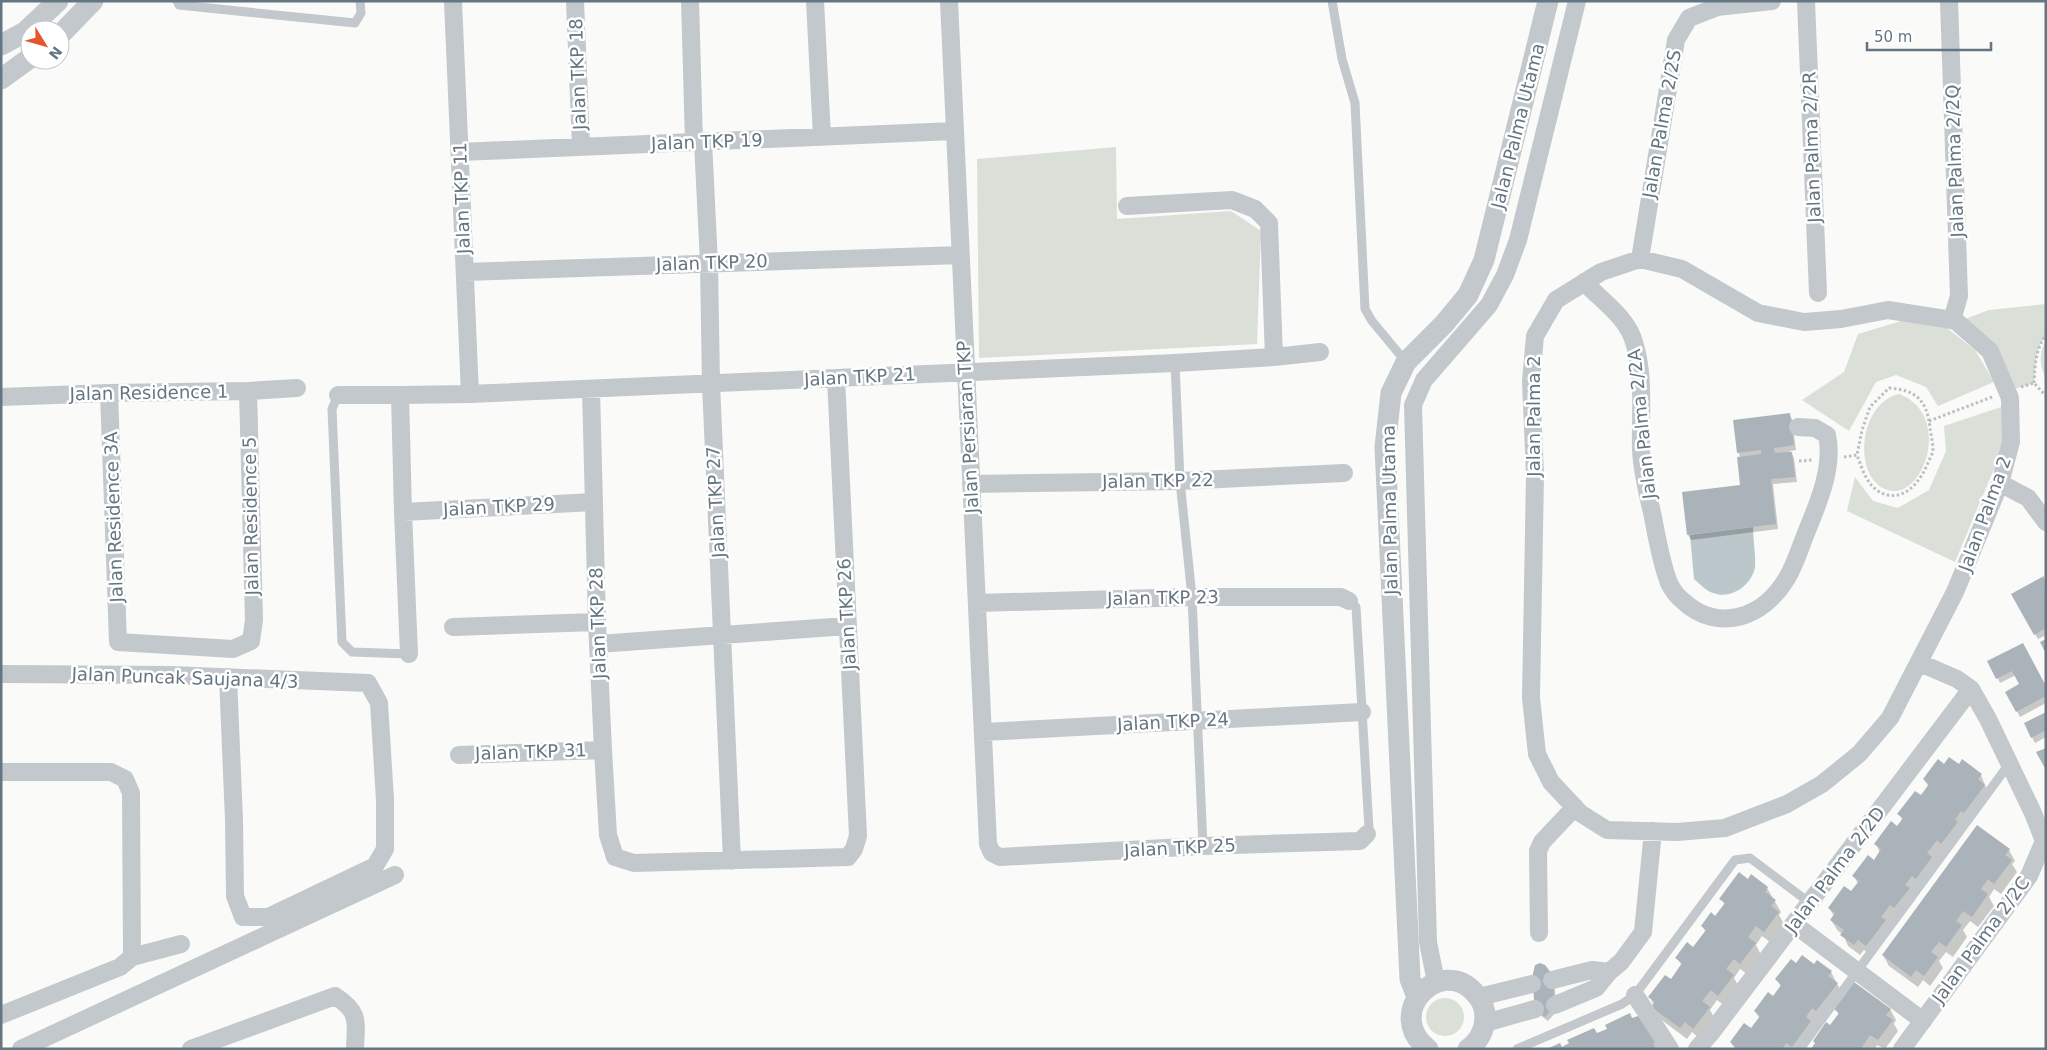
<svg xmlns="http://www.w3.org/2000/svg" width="2047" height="1050" viewBox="0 0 2047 1050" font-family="'DejaVu Sans',sans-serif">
<rect width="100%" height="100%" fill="#fafaf8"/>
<!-- green -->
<path fill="#dadfd7" d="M1116,147L1117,219L1231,211L1261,231L1257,344L979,358L977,159Z
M2046,304V335L2040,344L2036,357L2034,383L2008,391L1990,351L1957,322L1989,310Z
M1901,321L1947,328L1975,350L1994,382L1938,406L1926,387L1896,375L1876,382L1849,431L1802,400L1844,372L1858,334Z
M2046,341V379C2040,367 2038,353 2046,341Z
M1899,394C1952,414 1925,495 1892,491C1851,485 1857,403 1899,394Z
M2004,406V445L1955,562L1847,511L1855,477L1873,501L1898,508L1929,490L1946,451L1944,426Z
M1426 1017a19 19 0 1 1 38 0a19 19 0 1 1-38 0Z"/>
<!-- water -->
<path fill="#bbc7cb" d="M1753,527C1753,540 1756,555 1755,567C1752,585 1731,600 1713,593C1706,591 1700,584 1694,579L1690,535Z"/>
<!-- shadow -->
<path fill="#0003" d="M1789,414L1792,419L1796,450L1790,451L1794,458L1797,482L1773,484L1778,529L1691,540L1688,535L1742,486L1741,458L1738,452Z
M2044,578L2046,581V635L2038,639L2012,595Z
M2022,645L2046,688V703L2020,717L2007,692L2020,684L2016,675L2000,683L1989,661Z
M2046,713V737L2035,743L2025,724Z
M1959,765L1981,775L1990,797L1912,895L1915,900L1872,956L1864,950L1860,955L1848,946L1843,934L1838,931L1831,920L1834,916L1829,908L1851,893L1858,884L1854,876L1874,861L1880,853L1876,844L1898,828L1903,821L1899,814L1921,797L1929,787L1924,780L1944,766Z
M2009,850L2015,861L2012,864L2017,872L2001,894L1994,889L1989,897L1994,906L1978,927L1970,921L1963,930L1967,937L1953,957L1946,952L1939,961L1943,968L1930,986L1923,980L1918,987L1889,966L1883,955Z
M1751,876L1767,888L1781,912L1779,915L1784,924L1770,942L1762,936L1756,945L1761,955L1747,974L1740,969L1734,978L1739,987L1725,1006L1717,1000L1710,1010L1715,1019L1700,1039L1692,1032L1687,1039L1659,1018L1650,997L1671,981L1682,966L1677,958L1694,949L1706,932L1702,926L1716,918L1725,905L1721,899L1748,880Z
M1796,964L1815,966L1831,972L1843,995L1804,1049H1735L1731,1042L1751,1030L1760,1019L1755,1011L1773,997L1781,987L1777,979Z
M1554,980L1557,1011L1548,1021L1539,1014Z
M1836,1009H1890L1896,1020L1894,1024L1898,1031L1885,1049L1877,1045L1875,1049H1813L1839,1015Z
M1640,1017L1660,1049H1550L1562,1048Z"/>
<!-- building -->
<path fill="#aab3b9" d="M1790,413L1794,445L1774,448L1775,453L1792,452L1795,477L1771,479L1776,524L1687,535L1682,492L1740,485L1737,457L1761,454V450L1737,453L1733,420Z
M2044,576L2046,628L2034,635L2011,594Z
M2046,639V654L2040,642Z
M2023,643L2046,686V696L2016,712L2005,692L2019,684L2012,671L1996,679L1987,661Z
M2046,712V734L2044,731L2031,738L2024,723Z
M2046,748V770L2036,752Z
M1949,757L1959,764L1962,759L1982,774L1978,779L1985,785L1964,813L1961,811L1955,820L1958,822L1941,844L1937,840L1927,853L1932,857L1916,879L1912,876L1905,885L1910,888L1894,908L1890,905L1881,917L1886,920L1866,946L1858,940L1854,945L1840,935L1844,930L1830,920L1835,913L1828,908L1844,886L1851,891L1859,881L1852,876L1868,855L1874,860L1881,849L1874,844L1891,821L1897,826L1903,818L1897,814L1915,791L1921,795L1929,784L1923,779L1938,759L1944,764Z
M1977,825L2010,849L2005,855L2012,860L1994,884L1988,879L1981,889L1988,894L1972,917L1963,911L1956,921L1962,925L1946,947L1939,942L1931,952L1938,957L1924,976L1916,970L1911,977L1882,955Z
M1739,872L1748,879L1751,874L1768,887L1765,892L1776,900L1771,906L1779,912L1764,932L1756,926L1748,937L1756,943L1740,964L1734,959L1726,969L1734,975L1718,996L1711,990L1702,1001L1710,1007L1693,1029L1685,1022L1680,1028L1651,1007L1655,1002L1648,997L1665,975L1671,979L1682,963L1675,958L1687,942L1693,947L1706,930L1701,926L1711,912L1715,916L1725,903L1719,899Z
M1802,955L1814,964L1817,960L1832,971L1828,976L1838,983L1816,1011L1812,1008L1806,1017L1811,1021L1792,1047L1786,1043L1782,1049H1737L1730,1042L1744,1023L1751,1028L1760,1016L1754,1011L1768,992L1773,996L1781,985L1775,979L1791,959L1796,963Z
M1540,963L1545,965L1552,974L1555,1005L1545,1017L1535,1009L1532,978L1535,965Z
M1854,982L1891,1009L1886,1015L1893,1020L1878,1040L1870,1035L1862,1047L1865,1049H1811L1815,1043L1813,1041L1826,1022L1830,1025L1839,1013L1834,1009Z
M1630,1013L1632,1018L1641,1015L1657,1042L1653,1043L1656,1049H1547L1560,1043L1562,1047L1569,1043L1567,1040L1594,1028L1597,1033L1607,1029L1605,1025Z"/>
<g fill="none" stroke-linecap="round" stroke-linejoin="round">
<!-- path -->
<path stroke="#bbbfc2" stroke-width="3" stroke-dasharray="2.5 2.5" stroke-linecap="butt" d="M2034,383C2035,366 2035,350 2046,335
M2021,387L2034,383L2046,396
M1929,421L1992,397
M1844,457L1857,455C1862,468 1866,483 1878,491C1901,505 1919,484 1927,465C1929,460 1932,455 1933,451C1933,443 1931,435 1930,428C1927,400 1916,390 1889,388L1870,407L1862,430L1857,455
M1799,461L1813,460"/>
<!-- service -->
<path stroke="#c3c8cc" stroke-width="9" d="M177,1L179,5L355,23L361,13L360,1
M1332,1L1342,59L1355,103L1365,309L1372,321L1406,362
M1175,363L1180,481L1192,597L1203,846
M338,395L332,409L342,642L352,652L409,654
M1349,601L1356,607L1369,829L1367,834
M1517,1049L1622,1004L1635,995L1735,860L1750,858L1810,903
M1800,1049L2009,764"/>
<!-- minor -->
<path stroke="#c3c8cc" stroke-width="18" d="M453,1L470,394
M575,1L581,147
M690,1L694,142
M815,1L822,137
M949,1L988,844L992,853L1000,857L1203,846L1360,841L1367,834
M1806,1L1818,293
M1949,1L1959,296L1952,320
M703,142L709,263L711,384L732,861
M460,152L954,131
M1127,206L1232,200L1255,209L1269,223L1274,357
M1640,259L1682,269L1758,313L1804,322L1841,319L1888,310L1952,320L1957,322L1990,351L2010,398L2011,442L2000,483L1955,592L1890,718L1859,754L1822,784L1787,804L1725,828L1677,832L1607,830L1580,813L1551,782L1537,754L1531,698L1535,475L1531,381L1535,336L1556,300L1601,272Z
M1640,259L1676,40L1689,18L1717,7L1772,1
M465,272L960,255
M1584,282C1601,300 1627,317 1634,342C1645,376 1640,415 1641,450C1642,473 1648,495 1653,517C1657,539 1661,562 1669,583C1672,589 1678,597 1683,601C1719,634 1764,617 1787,578C1795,565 1800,548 1806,533C1818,504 1834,467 1827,435L1815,428L1798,427
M591,389L597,622L603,750L608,835L615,857L634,863L848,857L854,849L858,836L836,378
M109,393L118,642L233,649L251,641L254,620L248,391
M338,395H400L403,512L409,654
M400,395L470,394L1175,363L1274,357L1320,352
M1,397L109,393L248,391L297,388
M2000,483L2028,498L2046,522
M971,484L1180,481L1344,473
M403,512L594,502
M977,603L1192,597H1341L1349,601
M453,627L597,622
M598,644L847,626
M1,674L171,675L368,683L379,703L385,800V849L375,866L268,917H243L235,896L234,820L228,677
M984,732L1362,712
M459,755L603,750
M1,772H111L125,779L131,793L132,957
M1794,924L1923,1021
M1539,933L1538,851L1542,842L1575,807
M1552,980L1592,970L1609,972
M1436,982L1428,942L1413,405L1424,380L1489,305L1505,275L1518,240L1577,1
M1635,995L1670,1049
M1479,997L1532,984
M1555,1005L1596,988L1609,972L1621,962L1643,932L1653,831
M1,1015L120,967L132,957L181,944
M1485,1023L1535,1009
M21,1049L395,875
M191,1049L335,996C360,1012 356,1021 355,1049
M1697,1049L1711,1033L1971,689
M1902,1049L2029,876L2044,841L2033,813L1988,719L1971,689L1957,679L1920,663"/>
<!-- tertiary -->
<path stroke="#c3c8cc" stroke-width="21" d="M60,35L93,1
M1,45L25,32L58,1
M1,79L30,58
M1417,997L1410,979L1385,447L1391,393L1406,362L1444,324L1468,295L1484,260L1548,1
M1428,1049C1382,1013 1441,954 1475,993C1481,999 1485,1007 1485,1017C1485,1029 1479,1042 1468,1049"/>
</g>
<g text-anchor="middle" stroke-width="5" stroke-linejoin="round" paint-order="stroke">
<!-- street labels -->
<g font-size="18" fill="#657683" stroke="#fff">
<text transform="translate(578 74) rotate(-92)" y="6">Jalan TKP 18</text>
<text transform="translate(1662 124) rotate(-80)" y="6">Jalan Palma 2/2S</text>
<text transform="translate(1518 126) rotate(-76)" y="6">Jalan Palma Utama</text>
<text transform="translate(707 142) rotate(-2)" y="6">Jalan TKP 19</text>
<text transform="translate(1812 147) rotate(-92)" y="6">Jalan Palma 2/2R</text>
<text transform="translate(1955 161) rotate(-92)" y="6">Jalan Palma 2/2Q</text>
<text transform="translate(462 198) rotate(-92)" y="6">Jalan TKP 11</text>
<text transform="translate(712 263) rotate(-2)" y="6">Jalan TKP 20</text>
<text transform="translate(860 377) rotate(-3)" y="6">Jalan TKP 21</text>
<text transform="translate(149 393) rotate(-1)" y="6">Jalan Residence 1</text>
<text transform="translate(1534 416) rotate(-90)" y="6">Jalan Palma 2</text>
<text transform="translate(1642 424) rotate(-96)" y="6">Jalan Palma 2/2A</text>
<text transform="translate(968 427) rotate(-93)" y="6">Jalan Persiaran TKP</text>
<text transform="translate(1158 481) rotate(-1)" y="6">Jalan TKP 22</text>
<text transform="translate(716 502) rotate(-93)" y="6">Jalan TKP 27</text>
<text transform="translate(499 507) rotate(-3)" y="6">Jalan TKP 29</text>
<text transform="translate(1390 510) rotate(-91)" y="6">Jalan Palma Utama</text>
<text transform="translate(1985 514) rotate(-70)" y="6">Jalan Palma 2</text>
<text transform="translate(251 516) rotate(-91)" y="6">Jalan Residence 5</text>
<text transform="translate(114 517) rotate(-92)" y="6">Jalan Residence 3A</text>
<text transform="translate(1163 598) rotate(-1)" y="6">Jalan TKP 23</text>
<text transform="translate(847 614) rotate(-93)" y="6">Jalan TKP 26</text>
<text transform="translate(598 623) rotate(-92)" y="6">Jalan TKP 28</text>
<text transform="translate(185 678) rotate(2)" y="6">Jalan Puncak Saujana 4/3</text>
<text transform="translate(1173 722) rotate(-3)" y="6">Jalan TKP 24</text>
<text transform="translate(531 752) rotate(-2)" y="6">Jalan TKP 31</text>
<text transform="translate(1180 848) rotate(-3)" y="6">Jalan TKP 25</text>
<text transform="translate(1835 870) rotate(-53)" y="6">Jalan Palma 2/2D</text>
<text transform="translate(1981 940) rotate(-54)" y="6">Jalan Palma 2/2C</text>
</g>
</g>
<!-- border -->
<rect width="2047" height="1050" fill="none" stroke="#657683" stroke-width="5"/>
<!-- north arrow -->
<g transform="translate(45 45) rotate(127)"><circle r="24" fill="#ffffff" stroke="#c1c8cd"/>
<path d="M0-4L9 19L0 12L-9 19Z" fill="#e4572e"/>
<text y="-8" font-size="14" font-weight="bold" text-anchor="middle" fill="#657683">N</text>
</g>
<!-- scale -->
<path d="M1867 42v8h124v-8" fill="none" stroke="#657683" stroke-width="2.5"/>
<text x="1874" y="42" font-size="15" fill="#657683" stroke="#ffffff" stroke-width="4" paint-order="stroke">50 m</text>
</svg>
